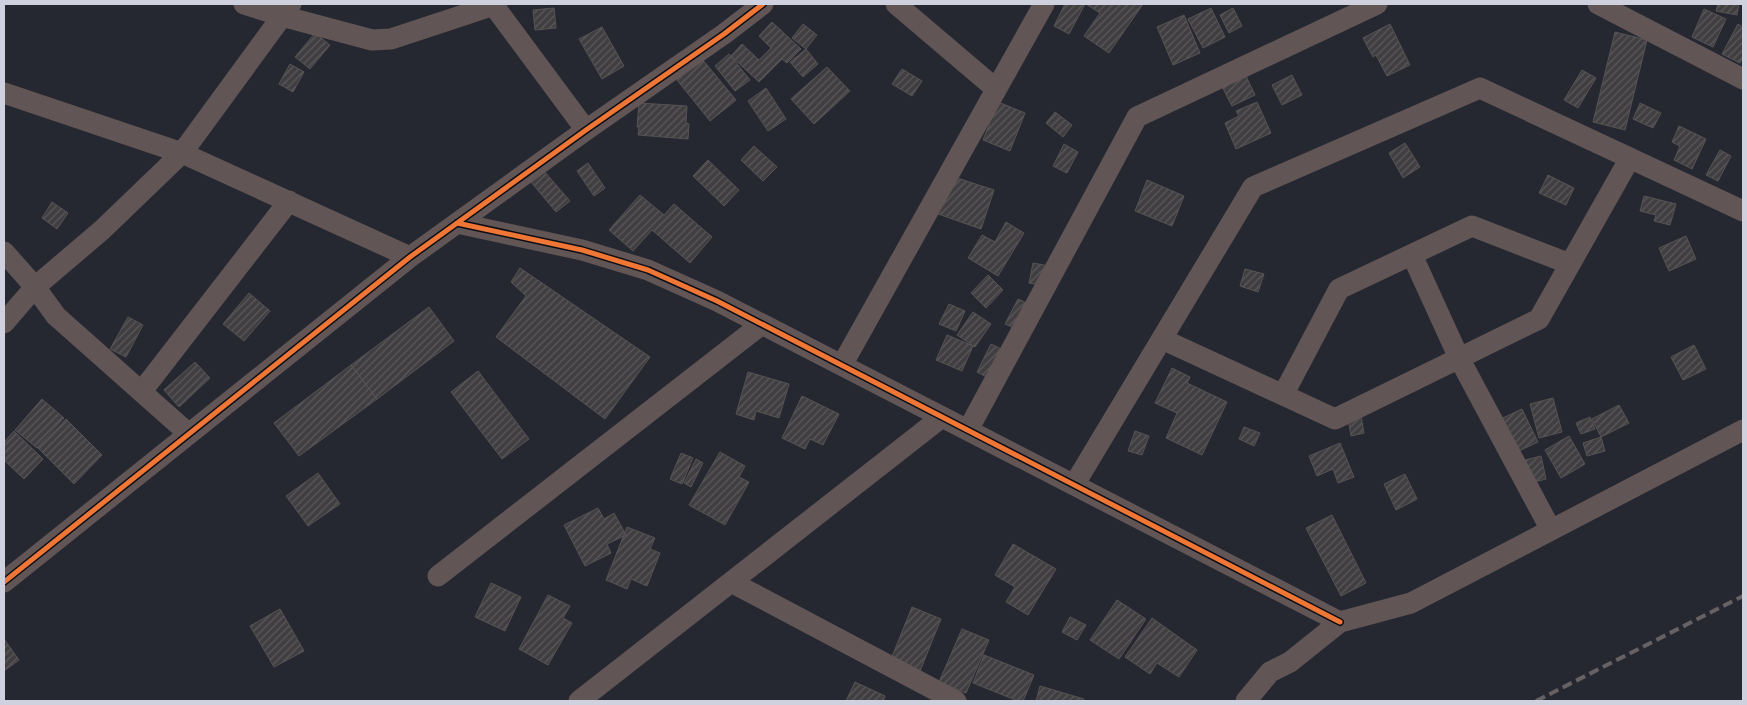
<svg xmlns="http://www.w3.org/2000/svg" width="1747" height="705" viewBox="0 0 1747 705" font-family="'Work Sans',sans-serif">
<defs>
<pattern id="building-hatch" width="6" height="6" patternUnits="userSpaceOnUse" patternTransform="scale(1.25)"><rect width="6" height="6" fill="#403e40"/><path d="M-1 1l2-2M0 6l6-6M5 7l2-2" fill="none" stroke="#5b595b"/></pattern>
</defs>
<rect width="100%" height="100%" fill="#262831"/>
<!-- building -->
<path fill="url(#building-hatch)" stroke="#565354" d="M1065,4H1085L1069,34L1054,26Z
M1086,4H1143L1109,53L1084,36L1100,13Z
M1718,4H1739L1737,15L1716,11Z
M554,8L556,28L535,30L533,10Z
M1211,8L1225,37L1203,48L1188,19Z
M1233,8L1242,26L1229,33L1220,15Z
M1704,9L1726,19L1713,47L1692,37Z
M1184,15L1200,53L1173,65L1157,27Z
M772,22L801,49L787,63L782,59L759,82L731,56L742,44L759,60L771,48L759,36Z
M803,24L817,35L806,49L792,38Z
M1390,24L1410,65L1387,76L1376,55L1373,57L1363,38Z
M1738,24L1743,27V57L1740,63L1722,54Z
M602,27L624,66L602,79L579,39Z
M1615,32L1647,40L1625,130L1593,122Z
M315,33L330,45L310,69L295,57Z
M806,49L818,64L803,77L790,62Z
M729,54L750,80L735,91L715,66Z
M702,59L736,100L710,121L677,80Z
M290,64L304,72L293,92L279,84Z
M827,67L850,91L814,124L791,99Z
M902,69L922,81L912,96L892,84Z
M1582,70L1596,78L1578,108L1564,100Z
M1244,72L1255,95L1232,106L1220,83Z
M1292,75L1302,95L1282,105L1272,85Z
M766,88L786,119L768,131L748,101Z
M998,102L1025,113L1010,151L983,140Z
M1257,102L1271,133L1236,149L1225,123L1239,116L1236,111Z
M639,103L687,106L686,123L689,124L688,139L638,135L639,127H637Z
M1640,103L1661,113L1653,128L1633,119Z
M1055,112L1072,125L1063,137L1046,123Z
M1679,126L1706,139L1692,169L1674,160L1680,146L1672,142Z
M1405,143L1420,167L1403,178L1389,153Z
M1064,144L1078,152L1067,173L1053,166Z
M754,146L777,167L763,181L741,160Z
M1720,150L1731,156L1718,181L1706,175Z
M708,160L739,190L724,206L693,176Z
M588,163L605,188L594,196L577,171Z
M544,171L570,201L556,212L531,182Z
M1548,175L1574,188L1566,205L1539,193Z
M951,176L994,190L981,229L938,214Z
M1147,180L1184,196L1172,226L1135,211Z
M640,195L664,215L674,204L712,237L690,263L652,230L633,251L609,230Z
M1644,196L1676,204L1670,225L1654,221L1656,215L1640,211Z
M52,202L68,213L57,229L42,218Z
M1006,222L1024,233L998,276L968,258L982,235L995,242Z
M1686,236L1696,259L1669,271L1659,248Z
M1033,263L1049,266L1045,286L1029,283Z
M520,268L650,357L605,419L496,337L526,296L511,282Z
M1245,269L1264,274L1258,292L1240,286Z
M988,275L1003,290L986,308L971,293Z
M249,293L270,311L244,341L223,324Z
M1018,299L1031,305L1019,330L1005,324Z
M949,304L965,311L956,331L939,324Z
M429,307L454,341L377,399L351,365Z
M973,312L991,324L975,347L957,335Z
M128,317L143,325L126,357L110,349Z
M947,335L973,346L962,371L936,360Z
M991,344L1012,354L998,383L977,372Z
M1694,345L1706,369L1683,380L1671,357Z
M195,362L210,378L179,407L164,390Z
M351,365L377,399L299,456L274,423Z
M1172,368L1190,377L1187,383L1227,402L1202,455L1166,438L1177,413L1155,403Z
M478,371L529,439L502,459L451,392Z
M748,372L789,384L779,418L756,411L754,420L736,414Z
M802,396L839,414L823,445L810,439L805,449L782,438Z
M1553,398L1562,432L1539,438L1530,404Z
M42,399L64,418L37,448L15,430Z
M1619,405L1629,423L1601,437L1592,419Z
M1522,409L1538,442L1508,456L1492,423Z
M1361,416L1364,433L1351,436L1348,419Z
M1590,417L1595,429L1581,434L1576,423Z
M66,419L102,455L74,484L38,448Z
M1244,427L1260,433L1254,446L1239,439Z
M14,431L43,459L24,479L4,460V442Z
M1135,431L1149,436L1142,455L1128,451Z
M1569,436L1585,464L1561,478L1545,450Z
M1601,437L1605,451L1587,456L1583,443Z
M1340,443L1354,477L1338,483L1333,469L1317,476L1309,456Z
M720,452L745,466L739,477L749,482L725,525L689,505Z
M681,453L693,458L682,484L670,479Z
M1541,456L1546,479L1522,485L1517,462Z
M696,459L703,463L691,487L684,483Z
M318,473L340,504L308,526L286,496Z
M1405,474L1417,499L1396,510L1384,484Z
M598,508L604,519L614,513L626,535L607,544L611,553L585,566L564,525Z
M1332,515L1366,583L1341,596L1306,528Z
M627,527L655,538L650,549L660,553L647,586L631,579L627,589L606,580Z
M1013,544L1056,569L1028,615L1006,602L1015,587L995,575Z
M491,583L521,597L505,631L475,617Z
M548,595L570,606L563,618L572,623L548,665L519,649Z
M1117,600L1146,619L1119,659L1090,640Z
M912,607L941,619L920,671L891,659Z
M280,609L304,651L274,667L250,626Z
M1070,617L1086,625L1077,640L1062,632Z
M1152,618L1197,650L1179,677L1157,663L1150,674L1125,657Z
M962,629L989,640L966,693L939,682Z
M4,639L19,660L4,671Z
M984,655L1034,675L1023,701H1018L973,683Z
M855,682L885,696L883,701H846Z
M1040,686L1084,699L1083,701H1036Z"/>
<g fill="none" stroke-linecap="round" stroke-linejoin="round">
<!-- street -->
<path stroke="#615556" stroke-width="21" d="M244,4L282,16L372,40L391,39L497,4
M896,4L996,89
M1598,4L1743,79
M494,6L586,130
M4,93L182,153L410,257
M457,223L582,250L648,270L717,301L1340,622
M4,252L35,287L56,316L189,434
M1412,255L1459,358L1551,530
M4,323L35,287L102,230L182,153L291,4
M1162,339L1335,419L1539,319L1630,158
M842,365L1044,4
M142,391L289,201
M1283,395L1339,289L1472,226L1570,264
M968,430L1137,117L1377,4
M1074,485L1253,187L1480,88L1743,211
M438,576L762,324
M4,582L410,257L586,130L724,34L763,4
M731,582L956,701
M579,701L942,417
M1246,701L1270,672L1290,662L1340,622L1411,603L1743,430"/>
<!-- rail -->
<path stroke="#676164" stroke-width="4" stroke-dasharray="10 5" stroke-linecap="butt" d="M1536,701L1743,596"/>
<defs>
<path id="cycleway" d="M457,223L582,250L648,270L717,301L1340,622
M4,582L410,257L586,130L724,34L763,4"/>
</defs>
<!-- cycleway casing -->
<use href="#cycleway" stroke="#0c0e16" stroke-width="8"/>
<!-- cycleway -->
<use href="#cycleway" stroke="#f07635" stroke-width="5"/>
</g>
<!-- border -->
<rect width="1747" height="705" fill="none" stroke="#cfd2de" stroke-width="10"/>
</svg>
